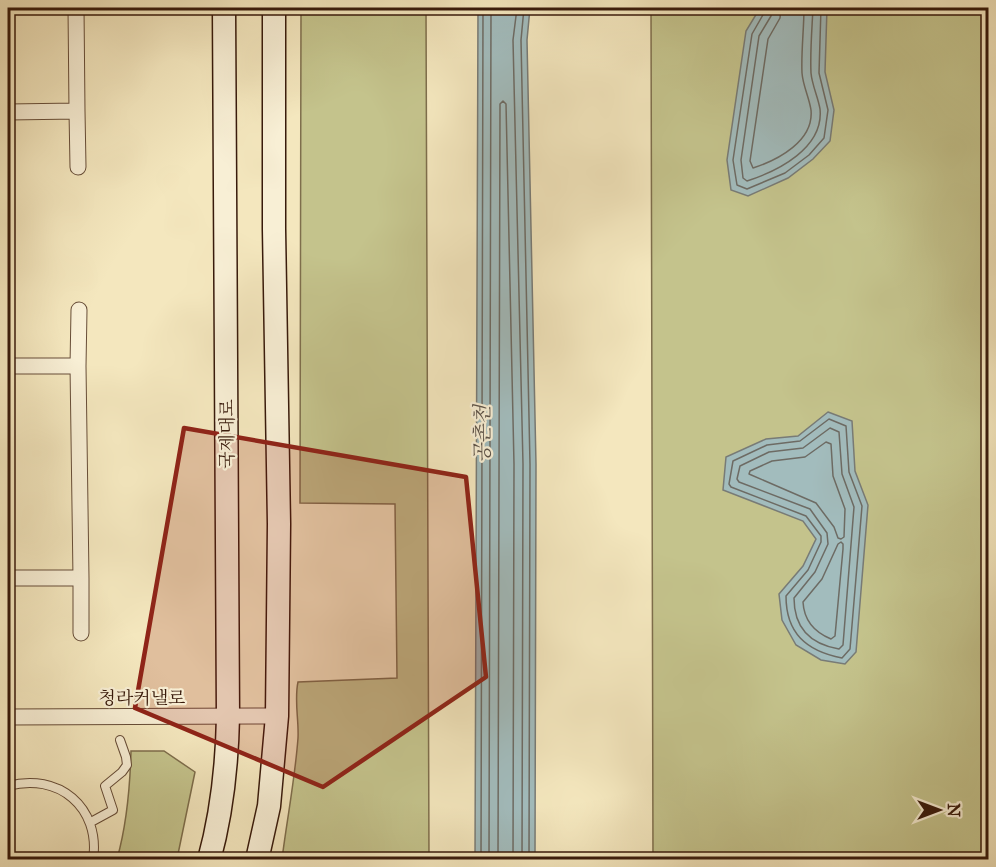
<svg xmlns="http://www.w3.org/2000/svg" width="996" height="867" viewBox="0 0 996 867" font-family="'IM FELL Great Primer','Noto Serif KR',serif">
<rect width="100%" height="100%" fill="#f4e7be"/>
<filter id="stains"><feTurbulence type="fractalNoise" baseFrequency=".00333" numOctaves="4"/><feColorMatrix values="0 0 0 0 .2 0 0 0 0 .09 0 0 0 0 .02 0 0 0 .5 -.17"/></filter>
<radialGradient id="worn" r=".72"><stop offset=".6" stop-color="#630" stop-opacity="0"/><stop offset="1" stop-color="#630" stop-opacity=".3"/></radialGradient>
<!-- green -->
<path fill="#c4c38c" stroke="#7e6e4c" stroke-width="1.5" d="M301,8H426L429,859H282C287,819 295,779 298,738C299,720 294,700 298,682L397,678L395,504L300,503Z
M651,8H988V859H653Z
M131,751H164L195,772L177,859H117C127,824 130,788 131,751Z"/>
<!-- water -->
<path fill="#a2bcbd" stroke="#787b76" stroke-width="1.5" d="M478,8H530L527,40L536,464L535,859H475Z
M760,8H827L825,72L834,110L830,141L813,159L788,178L748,196L731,190L727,160L746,31Z
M828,412L852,421L855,471L868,505L856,652L845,664L821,660L796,645L782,620L779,594L803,566L816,539L803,521L723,490L726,457L766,439L798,436Z"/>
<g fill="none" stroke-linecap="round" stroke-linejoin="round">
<!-- shore -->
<path stroke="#6d6b64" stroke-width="1.5" d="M517,8L513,40L523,464L522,860
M524,8L521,40L530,464L529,860
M765,8L764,13L752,34L733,160L737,185L747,189L785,173L809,155L824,138L828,110L819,73L821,8
M772,8L771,16L759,36L741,160L743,178L747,181C778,171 824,148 820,109C818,97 812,85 811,73C810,51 812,29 813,8
M781,8L780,18L768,39L750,161L753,168C778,160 814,141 811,110C809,97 803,86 802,73C801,52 804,29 804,8
M829,419L846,426L849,472L862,506L850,649L842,658C806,651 786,633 786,596L808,570L821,542V536L806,516L731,487L729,484L733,461L767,445L800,441Z
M830,428L839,432L842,474L854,507L843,645L839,649C810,644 794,628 794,598L815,572L828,544L827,533L810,509L739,482L737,479L740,466L769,452L803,448Z
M826,442L831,444L833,476L845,509L844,537L841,539L838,538L834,527L816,503L749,474L750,471L772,461L805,457Z
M841,542L843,544V549L835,636L831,639C814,632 804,621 803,602L822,579L838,544Z
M481,860L483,8
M489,860L491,8
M498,860L500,104L503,101L506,104L514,464L513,860"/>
<defs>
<path id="lane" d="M8,786C58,772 101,807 93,860
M91,822L113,810L105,786L122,772L127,765L126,757L120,740"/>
<path id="street" d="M77,111L78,167
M8,112L77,111L76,8
M8,366H78L81,578H8
M78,366L79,310
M81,578V633
M8,717L277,716"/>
<path id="secondary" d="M209,860C222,813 227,766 228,717L224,8
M257,860L269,806L277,716L279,524L274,229V8"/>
</defs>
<!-- lane casing -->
<use href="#lane" stroke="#674d38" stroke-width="10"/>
<!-- street casing -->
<use href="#street" stroke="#674d38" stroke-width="17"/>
<!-- secondary casing -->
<use href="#secondary" stroke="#381a0b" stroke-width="25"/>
<!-- lane -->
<use href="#lane" stroke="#f8efd5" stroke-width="8"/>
<!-- street -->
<use href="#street" stroke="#f8efd5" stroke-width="15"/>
<!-- secondary -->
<use href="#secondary" stroke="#f8efd5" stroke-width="22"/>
</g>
<!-- marked area -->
<path fill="#8f2418" fill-opacity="0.2" stroke="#8f2418" stroke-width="4.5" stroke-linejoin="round" d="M184,428L466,477L486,677L323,787L135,708Z"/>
<g text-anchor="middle" stroke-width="4.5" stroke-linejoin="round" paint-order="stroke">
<!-- street labels -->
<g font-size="18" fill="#381a0b" stroke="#f8efd5">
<text transform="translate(227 434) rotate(-90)" y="6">국제대로</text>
<text x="142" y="704">청라커낼로</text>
</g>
<!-- water labels -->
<g font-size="20" font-style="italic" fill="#5d5349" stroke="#f8efd5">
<text transform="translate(482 434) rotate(-90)" y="7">공촌천</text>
</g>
</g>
<!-- margin -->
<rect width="996" height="867" fill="none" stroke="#f4e7be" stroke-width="30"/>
<rect x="9" y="9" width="978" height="849" fill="none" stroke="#381a0b" stroke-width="3"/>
<rect x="15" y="15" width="966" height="837" fill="none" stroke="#381a0b" stroke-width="1.5"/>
<!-- north arrow -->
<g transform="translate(939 810) rotate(90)" stroke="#f8efd5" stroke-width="4.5" paint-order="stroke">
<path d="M0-4.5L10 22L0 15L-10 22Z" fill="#381a0b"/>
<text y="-9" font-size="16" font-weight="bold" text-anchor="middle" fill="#381a0b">N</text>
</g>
<rect width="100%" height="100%" filter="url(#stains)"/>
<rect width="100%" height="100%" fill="url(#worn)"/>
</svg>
